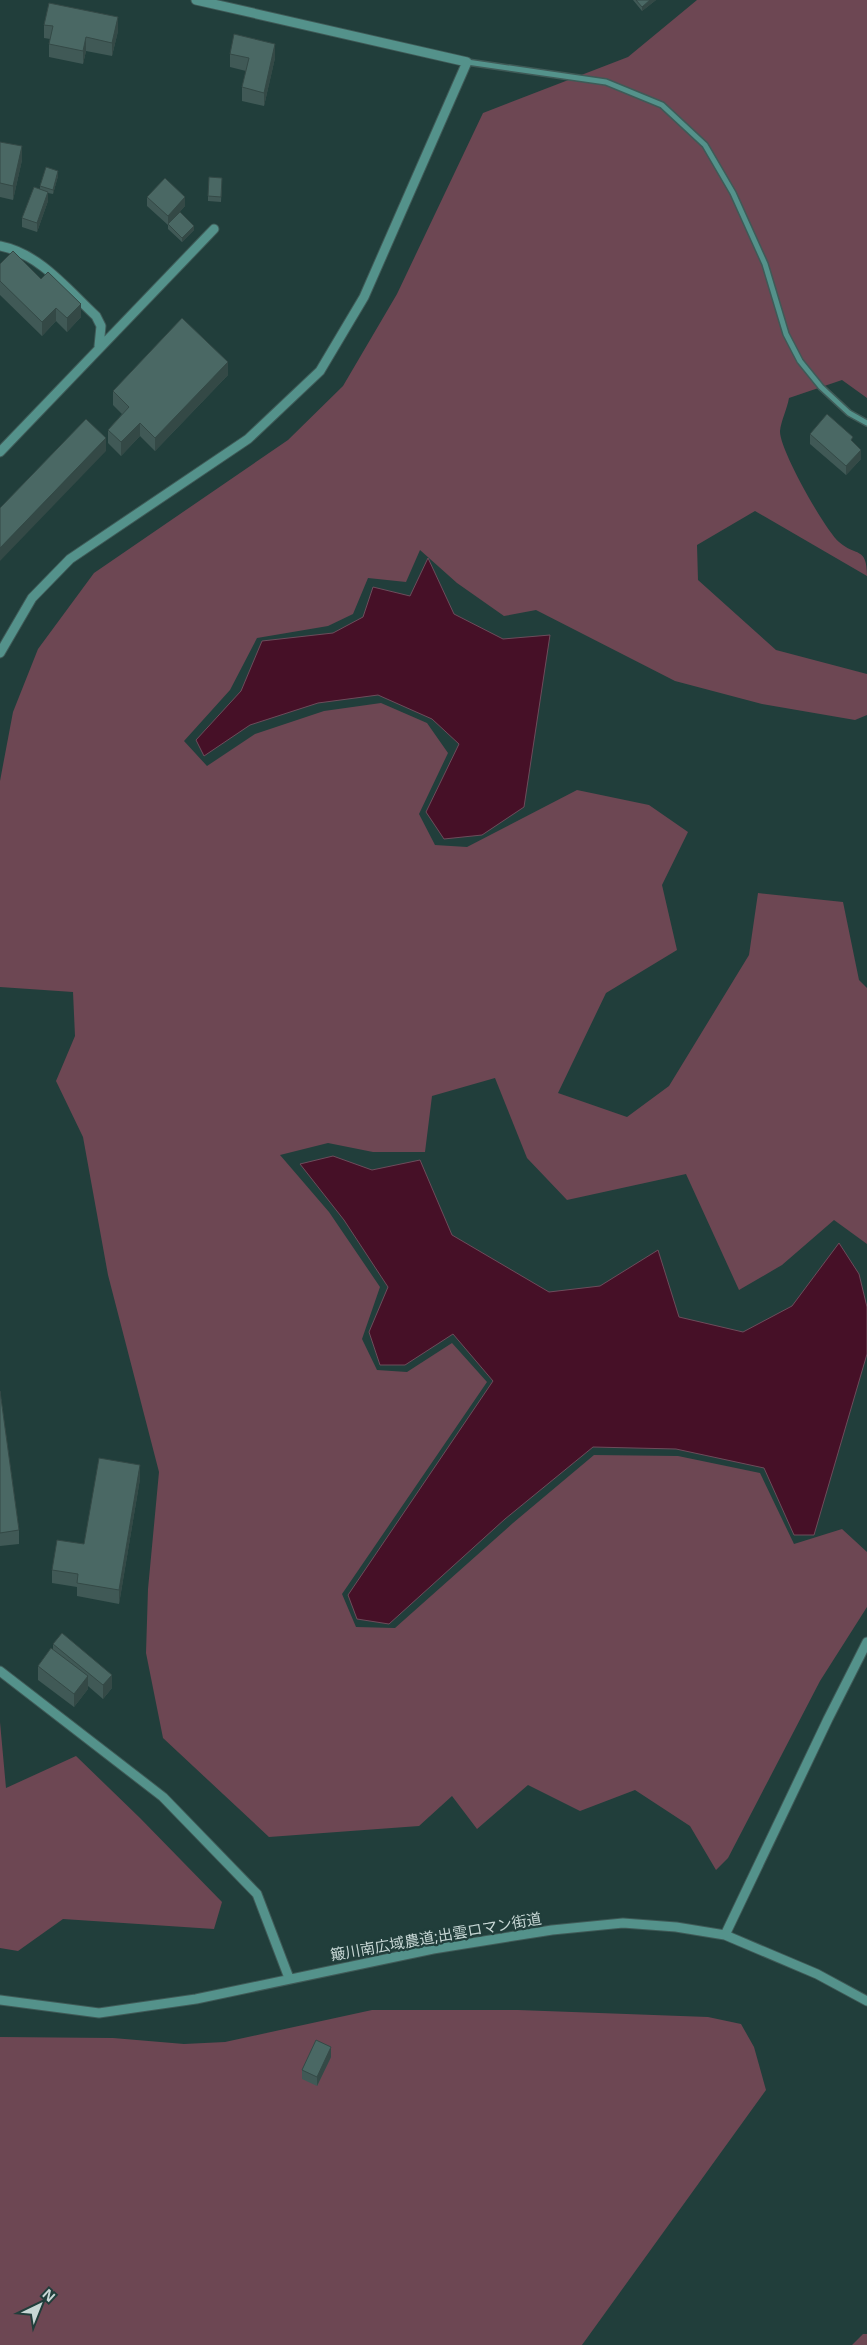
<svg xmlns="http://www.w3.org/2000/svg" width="867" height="2345" viewBox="0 0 867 2345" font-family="'Open Sans','Noto Sans JP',sans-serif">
<rect width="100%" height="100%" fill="#213e3b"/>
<!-- green -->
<path fill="#6d4753" d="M697,0H867V398L842,380L789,398C787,409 781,421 780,431C779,449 825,530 839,542C856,557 867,546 867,576L755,511L697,545L698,580L776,650L867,674V715L855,720L762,704L675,681L536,610L504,616L457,583L420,550L406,582L368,578L353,614L328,626L257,638L230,690L184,741L207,766L255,734L324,711L381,703L427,723L448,753L419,814L435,845L467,847L577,790L649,805L688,832L662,885L677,950L606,993L558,1093L627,1117L669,1086L749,955L758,893L843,902L859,980L867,988V1244L834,1220L782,1265L739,1290L686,1174L567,1200L527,1158L495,1078L432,1096L425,1152H373L328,1143L280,1155L329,1212L380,1287L362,1339L377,1370L407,1372L452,1343L487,1382L342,1594L356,1627L395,1628L513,1523L594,1455L678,1456L760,1473L794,1544L842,1529L867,1552V1607L820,1681L728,1858L716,1870L690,1826L635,1790L580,1811L528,1785L477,1829L452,1796L419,1826L269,1837L163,1738L146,1653L148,1589L159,1472L108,1275L83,1137L56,1081L75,1036L73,992L0,987V781L13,712L38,649L94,573L288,440L343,386L397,294L483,113L628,57Z
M0,1722L6,1788L76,1756L140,1818L222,1902L214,1929L63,1919L18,1951L0,1948Z
M372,2010H518L708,2017L741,2024L754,2047L766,2090L582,2345H0V2037L113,2038L184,2044L225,2042Z
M863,2334H867V2345H852Z"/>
<!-- water -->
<path fill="#461027" stroke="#6d4c5b" d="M428,558L454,614L503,639L550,635L524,807L482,835L444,839L426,812L459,744L432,719L378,695L318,703L250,725L204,756L196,740L241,691L262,641L333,633L363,617L373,587L410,596Z
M333,1156L372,1170L420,1160L452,1235L549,1292L600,1286L658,1250L679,1317L743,1332L792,1306L839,1243L859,1274L867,1307V1354L814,1535H794L764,1468L676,1449L593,1447L505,1519L389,1624L357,1619L348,1595L493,1381L453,1334L405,1365H380L369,1332L388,1287L344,1220L300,1164Z"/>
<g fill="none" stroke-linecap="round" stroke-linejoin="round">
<defs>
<path id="minor" d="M467,62L606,82L662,105L705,145L733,193L765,264L786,334L800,361L821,387L849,413L867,423"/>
<path id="tertiary" d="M0,246C40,254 67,289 96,316L101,326L99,346
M0,452L214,229
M0,653L32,598L70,559L248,439L320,371L364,297L467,62L196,0
M0,1671L163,1797L257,1894L289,1978
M725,1935L828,1719L867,1642
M0,2000L99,2013L196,1999L433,1949L552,1930L623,1923L676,1927L725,1935L817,1974L867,2001"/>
</defs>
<!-- minor casing -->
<use href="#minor" stroke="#3f5a57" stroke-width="8"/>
<!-- tertiary casing -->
<use href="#tertiary" stroke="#3f5a57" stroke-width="11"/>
<!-- minor -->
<use href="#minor" stroke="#54928b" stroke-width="5"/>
<!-- tertiary -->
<use href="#tertiary" stroke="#54928b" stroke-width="9"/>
</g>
<!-- wall -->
<path fill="#405956" d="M633,0H656L642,11Z
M44,25L118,31L112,56L86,51L83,64L49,57V44L50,39L44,38Z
M230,54L275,58L264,106L242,101V87L246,71L230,67Z
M0,142L22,160L13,200L0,197Z
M58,176L53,194L48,193V201L37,232L22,227V218L40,189V186Z
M222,182L221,202L208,201V196Z
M147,197L185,206L176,216L194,230L182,242L168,229V224V225L147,206Z
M0,264L81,317L67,332L56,321L42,336L0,295Z
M228,375L155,451L140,436L121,456L108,443V430L122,414L113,405V391Z
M810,434L853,443L861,459L846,475L810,444Z
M0,1391L19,1530V1544L0,1546Z
M140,1479L119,1604L77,1596V1587L52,1583V1570L84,1544Z
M53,1644L112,1688L103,1699L88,1686V1689L74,1707L38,1680V1666L53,1649Z
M331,2057L317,2086L302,2079V2070Z"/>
<!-- shaded-wall -->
<path fill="#344946" d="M650,0H656L642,11V7Z
M118,17V31L112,56V43Z
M86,37V51L83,64V51Z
M275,44V58L264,106V93Z
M22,146V160L13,200V186Z
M58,171V176L53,194V190Z
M48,192V201L37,232V223Z
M185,197V206L168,225V216Z
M194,226V230L182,242V238Z
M81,304V317L67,332V318Z
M56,308V321L42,336V322Z
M228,362V375L155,451V438Z
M140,423V436L121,456V442Z
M106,438V451L0,561V548Z
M861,450V459L846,475V466Z
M140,1465V1479L119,1604V1590Z
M112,1675V1688L103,1699V1685Z
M88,1676V1689L74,1707V1694Z
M331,2047V2057L317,2086V2077Z"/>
<!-- building -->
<path fill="#4a6864" stroke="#344946" d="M636,0H650L642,7Z
M49,3L118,17L112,43L86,37L83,51L49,44L53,26L44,25Z
M234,34L275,44L264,93L242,87L249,58L230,54Z
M0,142L22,146L13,186L0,183Z
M46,167L58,171L53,190L40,186Z
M209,177L222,178L221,197L208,196Z
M165,178L185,197L168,216L147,197Z
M34,187L48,192L37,223L22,218Z
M180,212L194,226L182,238L168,224Z
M13,251L41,279L48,272L81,304L67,318L56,308L42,322L0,281V264Z
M182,318L228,362L155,438L140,423L121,442L108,430L129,407L113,391Z
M827,414L853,437L851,440L861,450L846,466L810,434Z
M86,419L106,438L0,548V508Z
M0,1391L19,1530L0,1533Z
M99,1458L140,1465L119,1590L77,1583L78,1574L52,1570L57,1540L84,1544Z
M62,1633L112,1675L103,1685L53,1644Z
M51,1648L88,1676L74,1694L38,1666Z
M316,2040L331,2047L317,2077L302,2070Z"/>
<g text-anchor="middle" stroke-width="4.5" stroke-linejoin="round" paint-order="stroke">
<!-- street labels -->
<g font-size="15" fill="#c7d7d5" stroke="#213e3b">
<text transform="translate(436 1937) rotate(-10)" y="5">簸川南広域農道;出雲ロマン街道</text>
</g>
</g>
<!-- north arrow -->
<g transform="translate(40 2305) rotate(43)" stroke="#213e3b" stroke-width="4" paint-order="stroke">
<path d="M0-4L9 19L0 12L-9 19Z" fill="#c7d7d5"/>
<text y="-8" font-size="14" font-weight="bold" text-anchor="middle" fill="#c7d7d5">N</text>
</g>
</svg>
